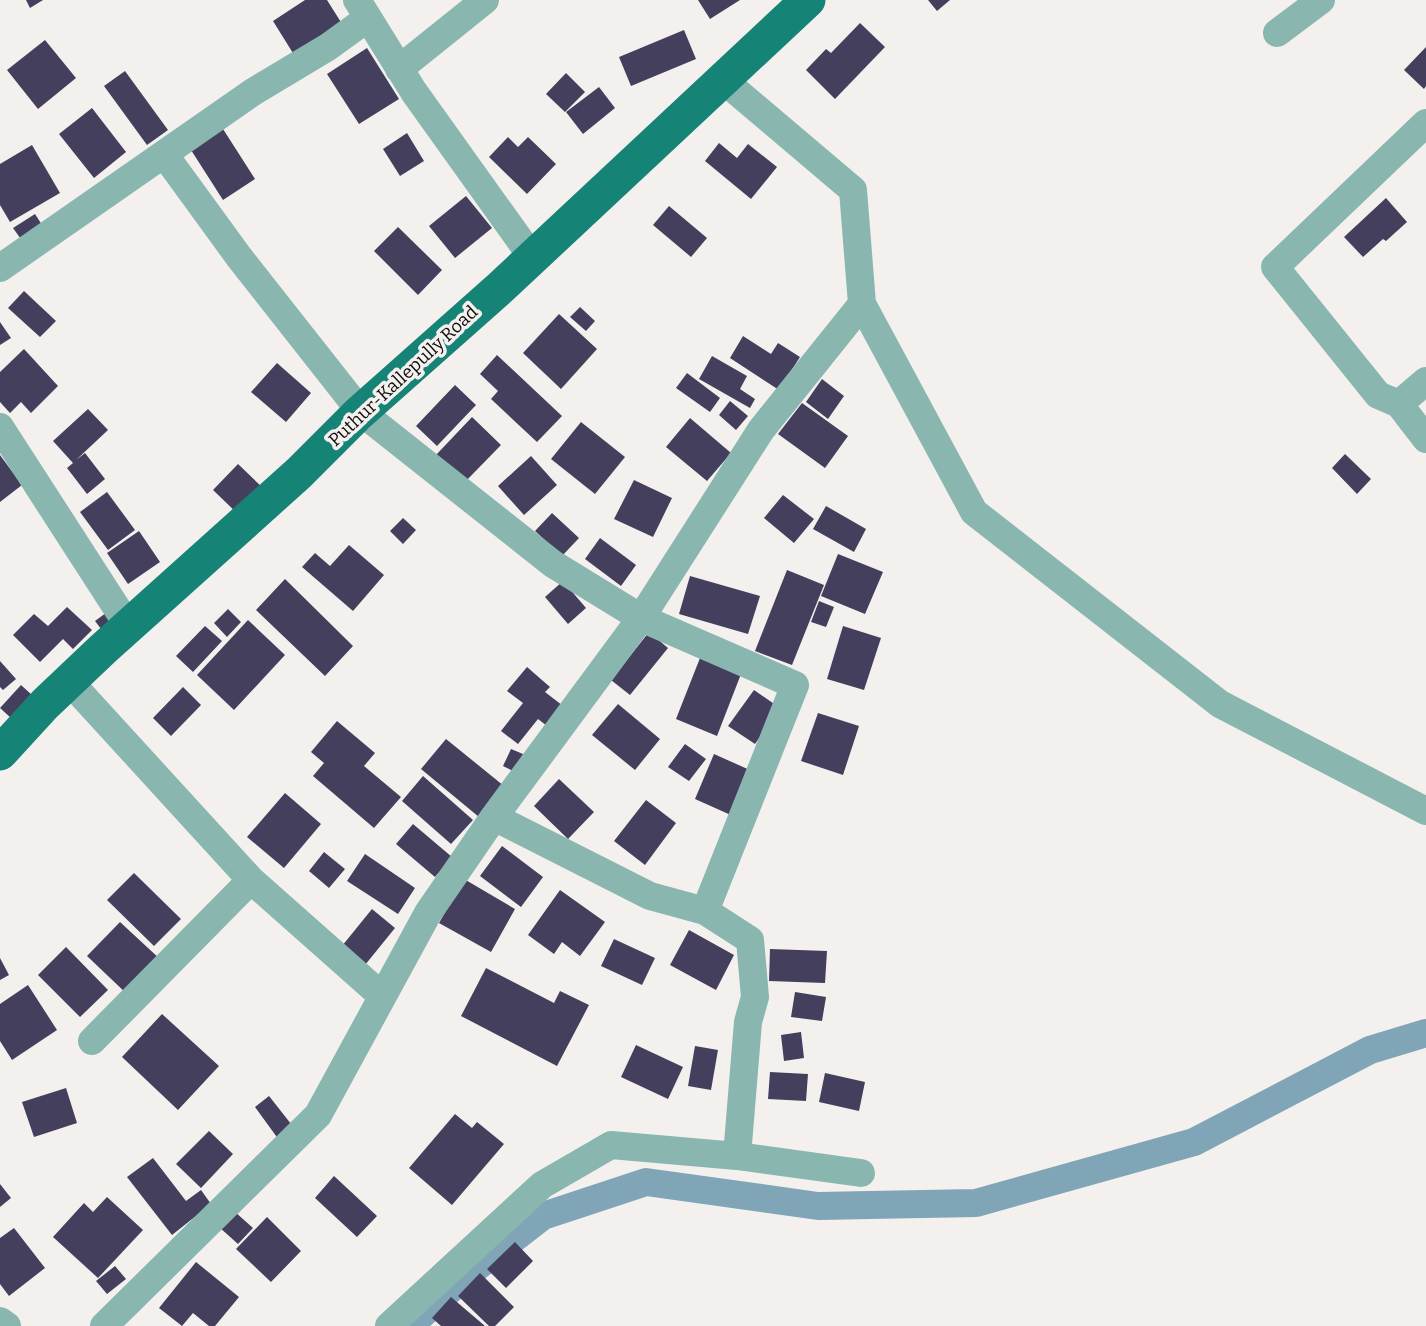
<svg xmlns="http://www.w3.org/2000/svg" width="1426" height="1326" viewBox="0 0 1426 1326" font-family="Bitter,serif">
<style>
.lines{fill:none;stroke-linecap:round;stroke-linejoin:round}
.canal{stroke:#7fa5b7;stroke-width:28}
.building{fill:#443f5c}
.minor{stroke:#89b6ae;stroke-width:28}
.major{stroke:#168377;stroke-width:35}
.labels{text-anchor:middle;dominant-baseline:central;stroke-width:7;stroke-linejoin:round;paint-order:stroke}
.street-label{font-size:18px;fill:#0d0c0b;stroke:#f4f0ee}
</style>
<rect width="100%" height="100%" fill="#f4f0ee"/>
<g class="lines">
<path class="canal" d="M409,1326L469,1273L543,1216L646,1182L818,1206L976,1203L1194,1142L1370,1050L1426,1033"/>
</g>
<path class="building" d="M26,0H43L30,8Z
M305,0H327L344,27L296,58L273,21Z
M698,0H740L710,19Z
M928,0H950L937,11Z
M860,23L885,47L835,99L806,70L826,49L831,53Z
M684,30L696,59L631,86L619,57Z
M45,40L76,78L38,109L7,70Z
M1426,47V86L1424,89L1404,70Z
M367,48L399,99L359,124L327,74Z
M125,71L168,130L147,145L104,86Z
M566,73L585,92L565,112L546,94Z
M599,87L615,108L583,134L566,112Z
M92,108L126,152L94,178L59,134Z
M223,129L255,179L223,200L191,150Z
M407,133L424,161L400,176L383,149Z
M508,137L518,147L528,137L556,164L527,194L489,157Z
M719,143L737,158L748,144L777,167L751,199L705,161Z
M32,145L60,193L10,222L0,205V164Z
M466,196L492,228L455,258L429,226Z
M1386,198L1407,222L1386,241L1383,239L1363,257L1344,237Z
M669,206L707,238L691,257L653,225Z
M35,214L44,228L23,242L13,228Z
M398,227L442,270L418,295L374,251Z
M24,291L56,321L40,337L8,308Z
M580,307L595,321L586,331L570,317Z
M559,314L597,349L561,389L523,353Z
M0,322L11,338L0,345Z
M743,336L771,354L778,343L800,357L779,390L730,358Z
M24,349L58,386L31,413L21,402L10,413L0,402V372Z
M497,355L562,416L537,442L491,399L498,391L480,374Z
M712,356L747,376L740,389L755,399L750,408L699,379Z
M277,363L311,393L286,422L251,392Z
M687,373L720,398L710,412L676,388Z
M822,379L844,396L828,419L806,402Z
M455,385L476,405L437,446L416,426Z
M730,401L748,416L736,430L719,415Z
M802,403L848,436L825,468L778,434Z
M88,409L108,430L76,460L85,453L105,479L87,494L67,468L73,463L53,441Z
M472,417L501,445L464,483L436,455Z
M690,418L731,453L707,481L666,447Z
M581,422L625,457L595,494L551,459Z
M1345,454L1371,479L1357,494L1332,468Z
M0,455L22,485L0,502Z
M531,456L557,485L524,515L498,486Z
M238,464L264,489L239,515L213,490Z
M634,480L672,498L653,537L614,519Z
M107,492L135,530L108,550L80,512Z
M783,495L814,519L794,543L764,518Z
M826,506L866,529L854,552L813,529Z
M552,513L579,538L562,556L535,531Z
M403,518L416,530L403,544L390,531Z
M139,531L160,562L128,584L107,553Z
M600,538L636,565L621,586L585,559Z
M349,545L384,575L353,611L302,567L315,553L330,566Z
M838,554L883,572L865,614L821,596Z
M787,570L824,585L792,665L755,651Z
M690,576L760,596L748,634L679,614Z
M285,579L353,646L325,676L256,610Z
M563,581L586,608L568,624L545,597Z
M819,601L834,607L826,627L811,622Z
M67,607L92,630L73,649L63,639L40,662L13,635L34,614L48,626Z
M228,609L241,622L227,637L214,623Z
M110,610L119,622L105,634L95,621Z
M248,620L285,655L234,710L197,675Z
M205,626L222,641L193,672L176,656Z
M843,626L881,638L864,690L827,679Z
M649,632L668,648L630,695L611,680Z
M700,658L741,674L717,736L676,719Z
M0,661L16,679L3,690L0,687Z
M527,667L550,687L545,692L567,709L551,729L538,719L518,744L501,731L523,703L507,691Z
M21,685L32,695L11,718L0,708Z
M183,687L201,705L171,736L153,718Z
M754,690L780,708L755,744L728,726Z
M618,704L660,739L635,770L592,735Z
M818,713L859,726L843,775L801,761Z
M337,721L375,753L364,766L401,797L374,828L313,776L324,763L311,752Z
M446,739L504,786L479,817L421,769Z
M685,744L706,759L689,781L668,767Z
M511,749L523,754L515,772L503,766Z
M714,754L752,771L733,816L695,799Z
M423,776L473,820L451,844L402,801Z
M559,779L594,812L568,839L534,806Z
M285,793L321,824L284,868L247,837Z
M646,800L676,823L645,865L614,841Z
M413,824L452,857L435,877L396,844Z
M502,846L543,877L521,907L480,876Z
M324,852L345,869L329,888L309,871Z
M365,854L415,888L398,914L347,881Z
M134,873L181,919L154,946L107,900Z
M464,879L515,909L491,952L439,923Z
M560,890L605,922L580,956L562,942L554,954L528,935Z
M372,909L395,928L365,965L342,946Z
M120,922L161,960L128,995L87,956Z
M689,930L734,955L716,990L670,965Z
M614,939L655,958L642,985L601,966Z
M66,947L108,990L80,1017L38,975Z
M770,949L827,951L825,983L769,981Z
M0,958L9,975L0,980Z
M486,968L554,1003L560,991L589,1005L557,1066L461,1016Z
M28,985L57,1030L12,1060L0,1041V1004Z
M795,992L826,997L822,1021L791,1017Z
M162,1014L219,1066L178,1110L122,1057Z
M801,1032L804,1058L784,1061L781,1035Z
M636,1045L683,1067L668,1099L621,1077Z
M695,1046L718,1050L711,1090L688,1086Z
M770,1072L808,1074L806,1101L768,1099Z
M825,1073L865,1082L859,1111L819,1102Z
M66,1088L77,1123L34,1137L22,1102Z
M269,1096L295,1129L279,1140L255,1107Z
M455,1114L472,1128L477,1122L504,1144L452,1205L409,1168Z
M209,1131L233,1154L201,1188L176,1164Z
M153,1158L186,1201L201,1190L211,1204L172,1235L127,1177Z
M334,1176L377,1216L357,1237L315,1198Z
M0,1184L11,1198L0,1207Z
M107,1197L143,1230L98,1278L53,1237L84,1203L93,1212Z
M234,1211L253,1228L238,1244L219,1227Z
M267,1217L301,1251L271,1282L236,1249Z
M14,1228L45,1268L9,1296L0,1284V1238Z
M515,1242L533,1261L506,1288L487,1269Z
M196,1262L239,1297L215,1326H209L193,1313L182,1326L159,1308Z
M115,1266L126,1279L107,1294L96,1281Z
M480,1273L514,1307L495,1326H489L458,1296Z
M451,1297L485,1326H441L432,1318Z"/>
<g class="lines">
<path class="minor" d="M357,0L414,92L532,257
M1277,33L1321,0
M399,69L485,0
M722,79L853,190L862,304L974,512L1220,704L1426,811
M1426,123L1275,267L1378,395L1399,404L1426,439
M164,154L239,257L361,412L553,564L641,618L795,685L705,911
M0,268L253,92L328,47L368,18
M1399,404L1426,381
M0,427L129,627
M69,681L251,880L382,996
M494,817L650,896L705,911L750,940L755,997L748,1022L737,1156
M92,1041L251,880
M0,1321L7,1326
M104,1326L318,1115L428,913L494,817L641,618L761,430L862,304
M389,1326L542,1185L611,1145L737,1156L861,1173"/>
<path class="major" d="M0,753L45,704L103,649L299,473L358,414L501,287L808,0"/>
</g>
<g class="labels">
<g class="street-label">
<text transform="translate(403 376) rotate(-43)">Puthur-Kallepully Road</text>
</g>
</g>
</svg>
